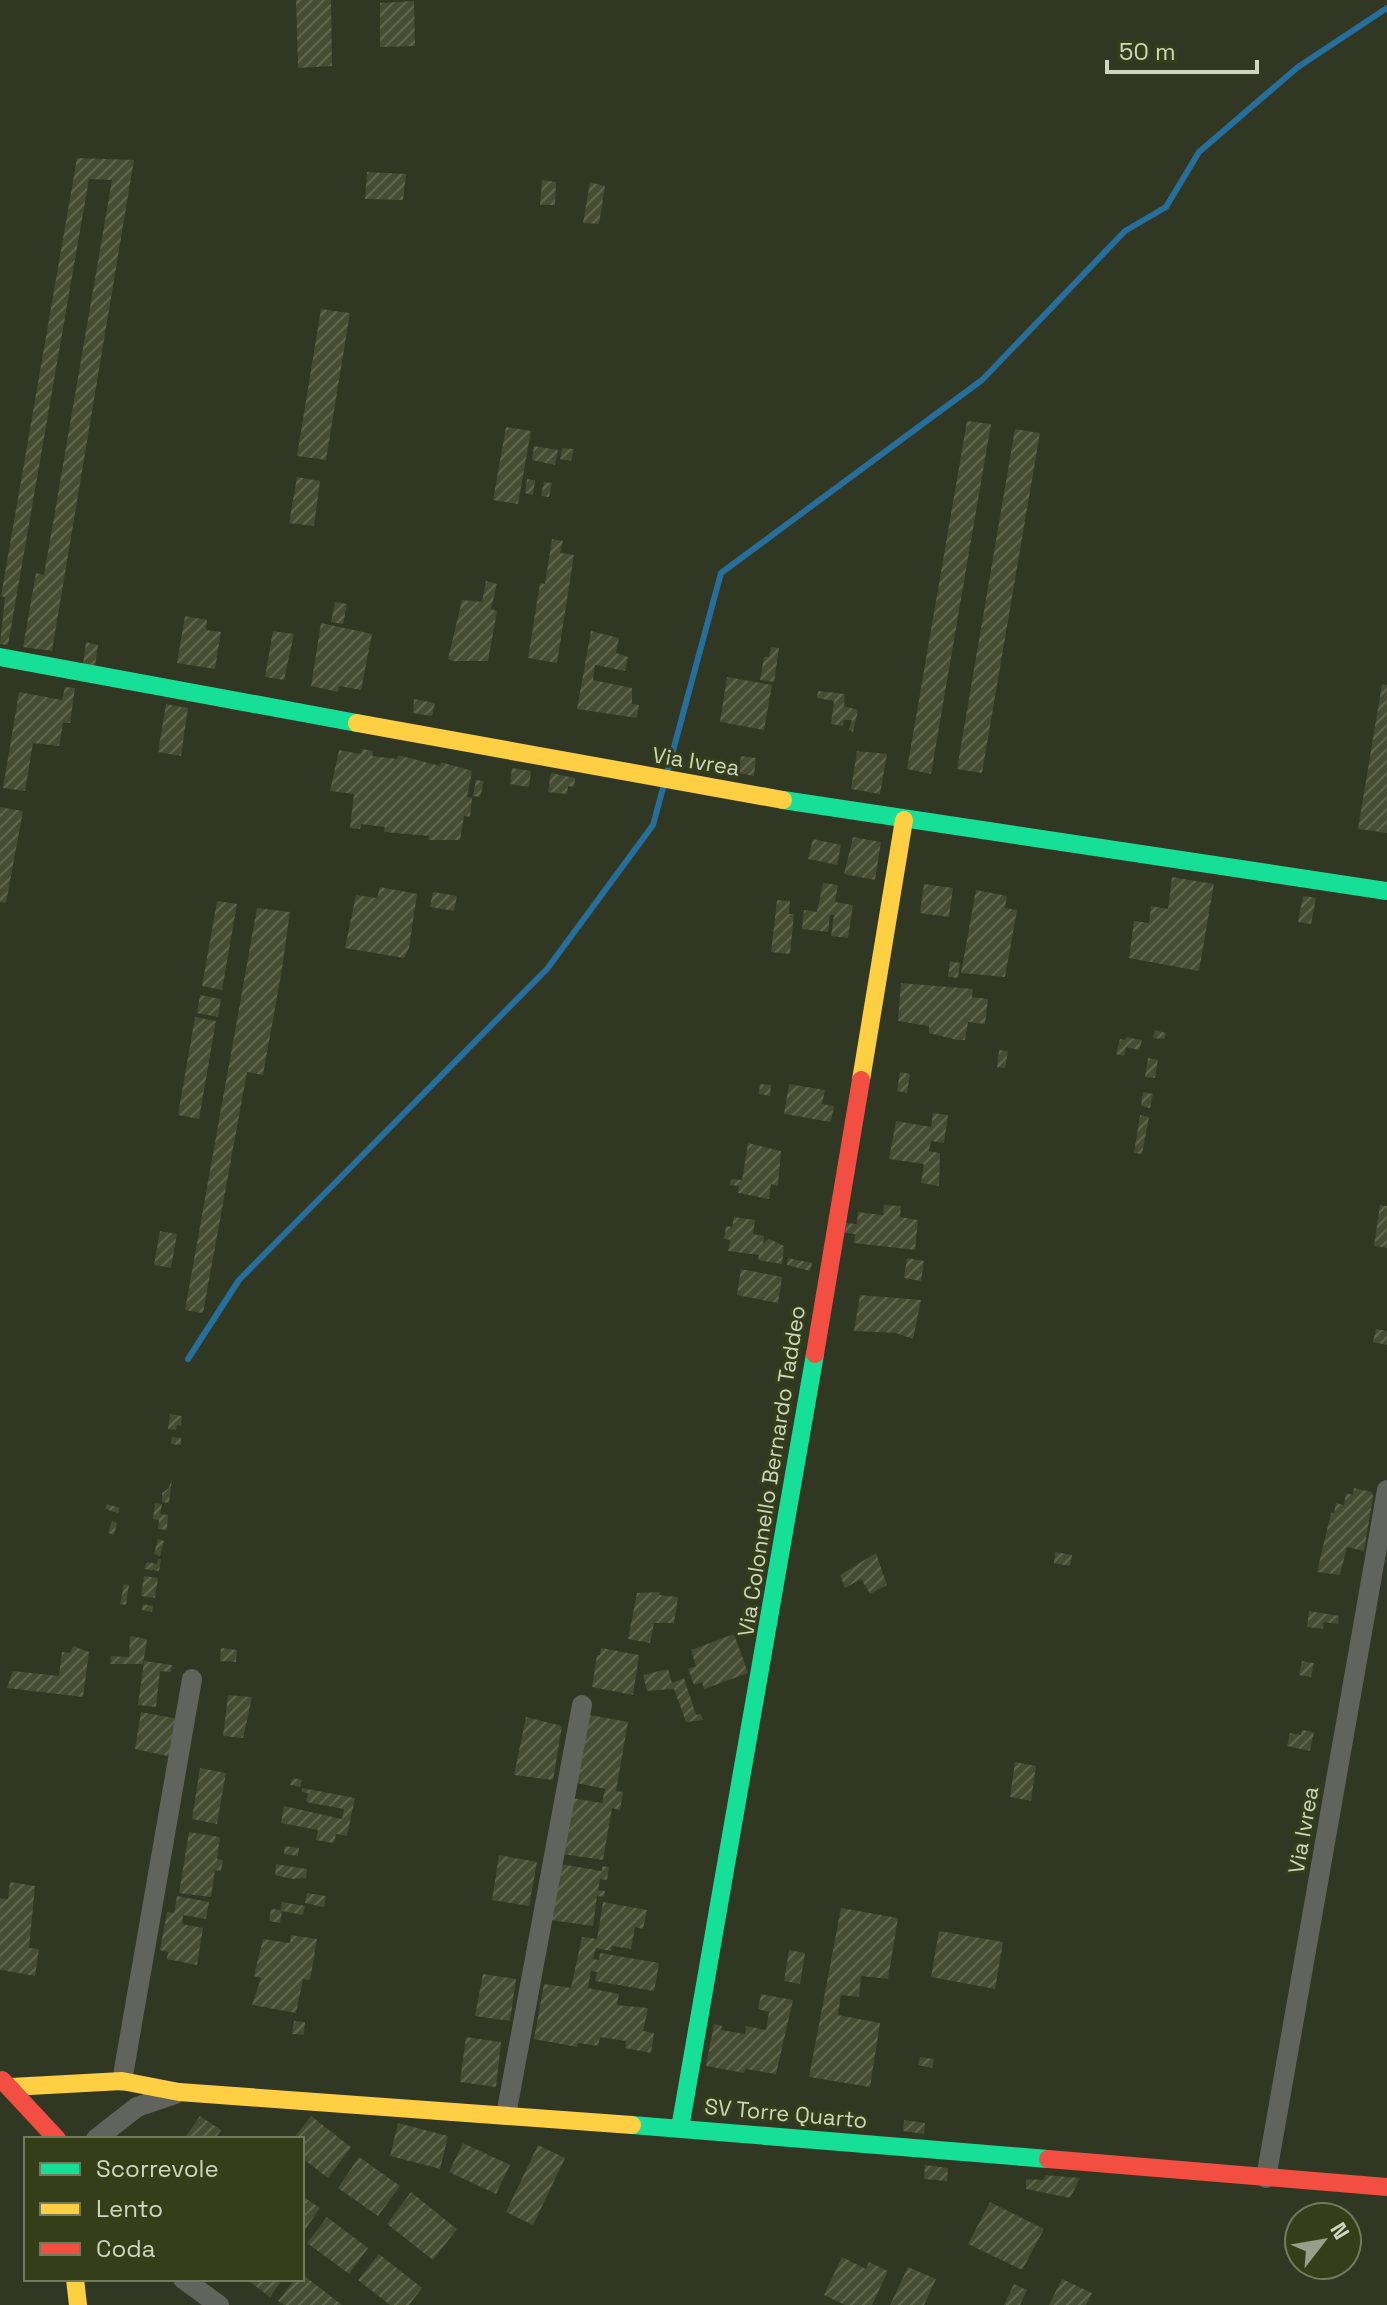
<svg xmlns="http://www.w3.org/2000/svg" width="1387" height="2305" viewBox="0 0 1387 2305" font-family="'Space Grotesk',sans-serif">
<style>
.lines{fill:none;stroke-linecap:round;stroke-linejoin:round}
.stream{stroke:#266e9c;stroke-width:6}
.building{fill:url(#building-hatch)}
.street{stroke:#61645d;stroke-width:20}
.fast{stroke:#16e098;stroke-width:18}
.slow{stroke:#ffcf43;stroke-width:18}
.jam{stroke:#f24e42;stroke-width:18}
.labels{text-anchor:middle;dominant-baseline:central;stroke-width:6;stroke-linejoin:round;paint-order:stroke}
.street-label{font-size:22px;fill:#ced6c1;stroke:#343f1a}
</style>
<defs>
<pattern id="building-hatch" width="6" height="6" patternUnits="userSpaceOnUse" patternTransform="scale(2)"><rect width="6" height="6" fill="#464d33"/><path d="M-1 1l2-2M0 6l6-6M5 7l2-2" fill="none" stroke="#60664f"/></pattern>
</defs>
<rect width="100%" height="100%" fill="#303722"/>
<g class="lines">
<path class="stream" d="M667,773L721,573L982,380L1125,231L1166,207L1199,152L1298,67L1387,8
M188,1359L239,1280L547,969L653,825L663,788"/>
</g>
<path class="building" d="M296,0H331L332,66L298,68Z
M414,1L415,46L380,47V3Z
M77,158L134,160L52,651L23,647L36,573L44,575L112,180L89,179L8,645L0,644L5,597L1,596Z
M367,172L406,174L403,200L365,199Z
M542,180L556,182L555,205H540Z
M590,182L605,186L599,224L583,223Z
M321,309L350,313L326,460L297,456Z
M967,421L991,424L931,774L907,769Z
M506,427L531,431L518,504L493,500Z
M1015,429L1040,433L982,773L957,769Z
M534,446L558,450L555,465L532,460Z
M562,448L574,449L571,461L560,459Z
M297,477L320,481L314,526L289,523Z
M527,479L535,480L533,495L525,493Z
M544,482L552,483L549,497L541,496Z
M552,539L563,541L560,553L574,555L557,663L528,658L540,583L545,584Z
M486,581L497,584L491,609L497,611L488,661H453L448,659L462,600L482,602Z
M335,602L347,604L343,624L331,622Z
M185,616L207,620L206,630L221,632L215,669L177,663Z
M321,623L372,634L361,690L339,686L338,692L311,686Z
M273,631L294,634L284,680L265,677Z
M591,631L619,638L616,653L628,657L625,671L595,665L593,680L632,688V704L639,705L637,718L577,709Z
M86,642L98,645L95,666L83,664Z
M771,647L779,648L774,682L760,680L764,657H769Z
M727,677L772,685L764,730L720,722Z
M1382,684L1387,685V833L1358,829Z
M65,687L75,688L70,723H63L59,746L33,743L25,791L3,788L19,692L62,700Z
M818,691L845,694L844,706L858,710L853,732L849,730L852,720H844L843,726L831,724L834,701L817,698Z
M414,699L435,703L432,716L413,713Z
M166,704L188,708L181,756L158,752Z
M362,749L373,751L372,756L397,759L398,755L440,766L441,762L472,771L467,797L472,798L470,817L464,816L460,840H428L429,836L384,832L385,827L361,824L360,829L350,828L354,794L330,791L339,750L361,754Z
M857,751L887,754L880,794L851,789Z
M741,756L756,758L754,776L739,773Z
M512,768L531,771L529,787L510,784Z
M551,773L575,778L574,787L568,786L567,794L548,792Z
M476,780L484,781L480,797L473,796Z
M0,807L23,811L6,903L0,902Z
M853,837L881,842L875,880L844,874Z
M813,839L841,845L837,865L808,859Z
M1172,877L1214,884L1199,971L1129,958L1134,921L1149,923L1151,906L1168,909Z
M823,883L838,885L835,902L853,905L848,938L831,936L834,915H830L828,932L802,929L804,910L817,912Z
M924,884L953,888L949,917L920,913Z
M380,887L417,894L409,948L404,958L345,948L356,895L377,898Z
M976,890L1007,896L1005,908L1017,910L1005,977L961,973Z
M433,892L457,896L454,911L430,907Z
M1303,896L1316,898L1311,924L1298,922Z
M777,900L790,901L789,914H794L790,954L771,952Z
M217,901L237,904L222,990L202,986Z
M257,908L290,912L282,969L263,1075L247,1072L203,1313L185,1310Z
M950,961L960,963L958,978L948,977Z
M901,983L973,989L972,997L988,999L985,1024L968,1022L965,1040H957L929,1033V1026L898,1021Z
M200,995L221,999L218,1017L197,1013Z
M195,1017L216,1021L199,1119L178,1115Z
M1155,1030L1166,1033L1164,1039L1153,1038Z
M1126,1037L1142,1040L1139,1050L1126,1047L1124,1056L1116,1054L1120,1039L1125,1040Z
M999,1050L1008,1051L1005,1068L997,1067Z
M1148,1058L1158,1060L1155,1078L1145,1077Z
M900,1072L910,1074L907,1093L897,1091Z
M760,1084L771,1085L770,1096L759,1094Z
M789,1084L825,1090L822,1104L834,1106L831,1122L784,1114Z
M1143,1092L1153,1094L1150,1108L1141,1106Z
M933,1113L948,1115L944,1143L931,1141L929,1151L940,1153L939,1186L921,1183L924,1164L889,1159L896,1121L931,1127Z
M1140,1115L1149,1117L1142,1154L1134,1153Z
M748,1143L781,1151L778,1186L771,1184L769,1199L738,1193L739,1186L730,1185L731,1179L742,1180Z
M884,1205L901,1206L900,1217L918,1220L915,1250L854,1243L855,1234L845,1233L846,1223L857,1224L858,1212L883,1215Z
M1380,1205L1387,1206V1248L1374,1246Z
M734,1217L755,1220L753,1234L764,1236L763,1243L769,1239L784,1246L782,1264L758,1260L759,1255L728,1251L730,1240L724,1239L726,1226L732,1227Z
M160,1231L177,1234L171,1268L154,1265Z
M788,1258L812,1263L810,1271L787,1265Z
M907,1258L924,1261L921,1281L904,1278Z
M741,1269L782,1277L778,1303L737,1295Z
M860,1295L921,1300L913,1339L896,1333L854,1331Z
M1376,1329L1387,1331V1345L1373,1342Z
M170,1414L182,1416L181,1426L177,1425L176,1430L168,1429Z
M172,1437L181,1438V1445L171,1444Z
M172,1478L169,1503L162,1502V1493L169,1488Z
M1354,1488L1372,1492L1373,1496L1364,1551L1347,1547L1340,1575L1317,1572L1331,1513H1334L1336,1503L1344,1505L1346,1493L1353,1495Z
M155,1503L162,1504L160,1514L168,1515L167,1530L158,1529L159,1520L153,1519Z
M107,1504L120,1508L118,1513L105,1509Z
M112,1521L117,1523L114,1535L108,1533Z
M158,1539L164,1541L160,1556L154,1554Z
M1055,1552L1072,1555L1070,1566L1054,1563Z
M876,1553L887,1585L870,1594L861,1579L845,1588L840,1575Z
M158,1559H161L159,1571L144,1569L147,1562L157,1564Z
M144,1576L158,1578L155,1598L141,1596Z
M124,1584L129,1585L126,1605L120,1604Z
M660,1592L659,1595L678,1597L674,1623H654L650,1643L628,1639L637,1593Z
M143,1604L153,1606L152,1612L142,1610Z
M1309,1611L1339,1616L1338,1624L1324,1622L1323,1629L1307,1627Z
M734,1634L748,1673L704,1689L702,1682L694,1685L688,1669L696,1666L691,1650Z
M130,1636L147,1639L143,1664H110L111,1656L129,1657Z
M73,1646L89,1652L83,1697L7,1688L13,1671L59,1676L62,1652L70,1653Z
M221,1648L237,1650L236,1662L220,1661Z
M601,1648L639,1655L633,1695L592,1687L597,1655H600Z
M144,1661L172,1665L171,1672L160,1671L156,1707L138,1705Z
M1302,1661L1314,1663L1311,1677L1299,1675Z
M668,1669L672,1683L684,1678L696,1715L701,1714L703,1720L686,1722L674,1689L647,1691L643,1675Z
M228,1695L252,1697L243,1738L223,1736Z
M141,1712L184,1720L177,1758L135,1749Z
M590,1715L628,1722L616,1791L623,1792L620,1810L612,1808L603,1860L562,1854L570,1827L566,1826L572,1798L602,1803L605,1789L577,1783Z
M526,1717L562,1726L553,1780L514,1775Z
M1302,1730L1314,1732L1310,1751L1287,1746L1290,1733L1301,1735Z
M1015,1762L1036,1766L1031,1801L1010,1797Z
M200,1768L226,1773L217,1824L192,1819Z
M293,1778L302,1780L300,1787L290,1785Z
M302,1788L355,1798L347,1836L336,1834L334,1843L316,1840L318,1830L281,1823L284,1806L342,1819L344,1809L306,1802L308,1793L302,1792Z
M189,1832L220,1837L217,1859L223,1860L221,1871L215,1870L211,1897L179,1893Z
M285,1846L299,1848L298,1856L284,1854Z
M499,1855L537,1862L529,1906L492,1900Z
M276,1864L307,1869L306,1878L292,1879L275,1875Z
M560,1864L602,1871V1866L609,1867L607,1880L600,1879L598,1890L605,1891L604,1897L597,1896L593,1926L550,1920Z
M10,1882L35,1886L29,1948L39,1949L35,1976L0,1970V1898L8,1899Z
M307,1893L326,1896L324,1907L305,1903Z
M177,1896L209,1902L206,1919L183,1915L182,1924L203,1928L197,1965L167,1959L168,1952L160,1950L167,1912L174,1913Z
M282,1902L305,1906L303,1915L282,1911L280,1923L269,1921L271,1909L281,1910Z
M603,1902L647,1910L643,1929L635,1927L631,1949L612,1946L611,1951L596,1948L593,1959L599,1960L600,1953L659,1963L657,1975L654,1991L595,1981L597,1972L591,1971L588,1988L619,1994L617,2005L648,2008L643,2031L654,2033L651,2053L625,2048L626,2041L600,2037L598,2046L578,2043L577,2047L534,2039L544,1984L571,1988L582,1937L597,1939Z
M841,1908L898,1918L888,1979L861,1976L859,1997L841,1995L838,2015L880,2023L870,2087L809,2077Z
M939,1931L1003,1942L995,1989L931,1977Z
M291,1935L317,1939L310,1980L303,1979L296,2013L252,2005L261,1978L254,1976L263,1939L290,1943Z
M789,1950L805,1953L800,1984L784,1981Z
M483,1974L516,1979L510,2021L475,2016Z
M761,1994L793,2000L776,2074L746,2069L747,2065L744,2073L706,2066L714,2024L722,2026L721,2030L745,2034L746,2026L766,2030L769,2012L758,2009Z
M294,2021L305,2022L304,2035L292,2034Z
M466,2037L501,2042L496,2087L460,2082Z
M920,2057L934,2059L932,2068L918,2065Z
M200,2116L221,2130L215,2139H184Z
M311,2116L351,2147L328,2178L302,2158V2139H293Z
M904,2120L925,2123L924,2134L903,2131Z
M398,2123L448,2136L440,2169L390,2156Z
M463,2143L510,2165L496,2194L449,2172Z
M538,2145L565,2158L533,2225L506,2212Z
M359,2157L400,2186L378,2216L338,2188Z
M925,2165L948,2168L947,2181L924,2179Z
M1045,2175L1080,2178L1070,2198L1026,2189V2179L1044,2180Z
M411,2192L457,2229L433,2260L387,2224Z
M302,2196L320,2208L302,2234Z
M990,2202L1044,2229L1022,2270L968,2244Z
M327,2217L368,2248L349,2274L307,2243Z
M379,2254L422,2288L409,2305H390L358,2280Z
M842,2257L866,2269L869,2262L888,2271L872,2305H845L824,2295Z
M908,2267L936,2279L924,2305H890Z
M302,2274L342,2305H284L278,2301L295,2279H302Z
M246,2279H283L270,2297Z
M1062,2279L1092,2293L1086,2305H1049Z
M1014,2284L1027,2290L1020,2305H1004Z"/>
<g class="lines">
<path class="street" d="M122,2081L192,1679
M506,2115L582,1705
M96,2139L137,2107L175,2094
M1266,2178L1387,1490
M183,2279L219,2305"/>
<path class="fast" d="M0,657L357,723
M783,800L1387,891
M632,2125L1048,2159
M680,2128L815,1354"/>
<path class="slow" d="M357,723L783,800
M861,1080L904,820
M11,2087L122,2081L179,2092L632,2125
M75,2279L78,2305"/>
<path class="jam" d="M815,1354L861,1080
M2,2080L57,2139
M1048,2159L1387,2187"/>
</g>
<g class="labels">
<g class="street-label">
<text transform="translate(696 761) rotate(9)">Via Ivrea</text>
<text transform="translate(771 1471) rotate(-81)">Via Colonnello Bernardo Taddeo</text>
<text transform="translate(1303 1830) rotate(-80)">Via Ivrea</text>
<text transform="translate(786 2113) rotate(5)">SV Torre Quarto</text>
</g>
</g>
<rect x="24" y="2137" width="280" height="144" fill="#343f1a" stroke="#727b5d" stroke-width="2"/>
<rect x="40" y="2163" width="40" height="12" fill="#16e098" stroke="#727b5d" stroke-width="2"/>
<text x="96" y="2177" font-size="24" fill="#ced6c1">Scorrevole</text>
<rect x="40" y="2203" width="40" height="12" fill="#ffcf43" stroke="#727b5d" stroke-width="2"/>
<text x="96" y="2217" font-size="24" fill="#ced6c1">Lento</text>
<rect x="40" y="2243" width="40" height="12" fill="#f24e42" stroke="#727b5d" stroke-width="2"/>
<text x="96" y="2257" font-size="24" fill="#ced6c1">Coda</text>
<g transform="translate(1323 2241) rotate(59)"><circle r="38" fill="#343f1a" stroke="#727b5d" stroke-width="2"/>
<path d="M0-6L14 30L0 20L-14 30Z" fill="#979e89"/>
<text y="-12" font-size="22" font-weight="bold" text-anchor="middle" fill="#ced6c1">N</text>
</g>
<path d="M1107 60v12h150v-12" fill="none" stroke="#ced6c1" stroke-width="4"/>
<text x="1119" y="60" font-size="24" fill="#ced6c1" stroke="#343f1a" stroke-width="6" paint-order="stroke">50 m</text>
</svg>
